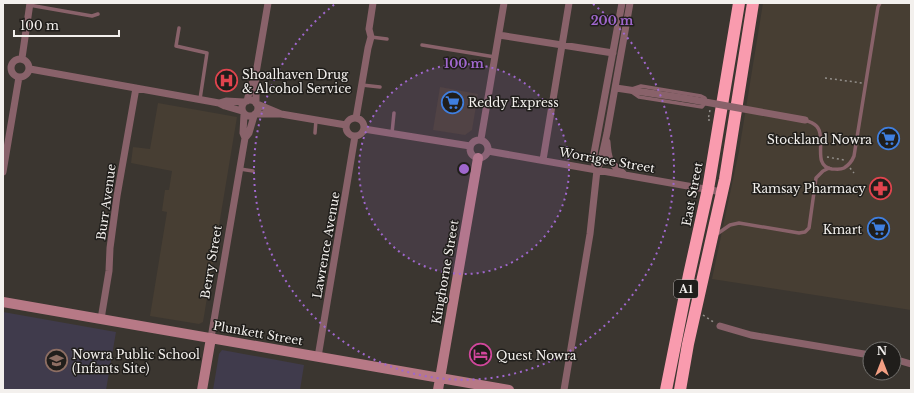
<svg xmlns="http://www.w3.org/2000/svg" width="914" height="393" viewBox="0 0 914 393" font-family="'Libre Baskerville',serif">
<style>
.built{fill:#473e33}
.education{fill:#403b4c}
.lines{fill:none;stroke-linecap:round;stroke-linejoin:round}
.path{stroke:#938f8b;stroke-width:1.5;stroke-dasharray:2 3;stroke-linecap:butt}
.lane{stroke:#89626a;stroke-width:3.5}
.street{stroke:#89626a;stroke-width:7}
.secondary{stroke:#b77986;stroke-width:10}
.highway{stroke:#f99bae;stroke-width:12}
.street-bridge{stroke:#89626a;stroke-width:7}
.ring{fill:none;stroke:#9f67cd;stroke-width:2;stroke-dasharray:2 4}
.labels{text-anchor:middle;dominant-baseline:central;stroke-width:3;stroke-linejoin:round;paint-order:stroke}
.shield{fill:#201e1b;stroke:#b4b1ae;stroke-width:1}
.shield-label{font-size:11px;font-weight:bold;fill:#f3f0ed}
.poi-label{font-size:12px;fill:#f3f0ed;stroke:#201e1b;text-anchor:start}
.street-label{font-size:12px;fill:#f3f0ed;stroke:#201e1b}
.centre{fill:#9f67cd;stroke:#201e1b;stroke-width:2}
.ring-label{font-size:12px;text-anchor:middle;font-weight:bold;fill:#9f67cd;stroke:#201e1b;stroke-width:3;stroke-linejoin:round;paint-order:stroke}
</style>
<rect width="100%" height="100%" fill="#3b3630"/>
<path class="built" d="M763,3H911V310L712,279L739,151Z
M440,87L478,94L472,130L465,135L433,130Z
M158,103L237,117L203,322L199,324L150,316L167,212L162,211L165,190H169L172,171L131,163L133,147L150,149Z"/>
<path class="education" d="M3,312L116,332L106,390H3Z
M222,350L304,365L300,390H213L219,354Z"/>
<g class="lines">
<path class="path" d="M825,78L862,83
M710,120H708L710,110
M827,157L844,160L846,162
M850,168L854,173
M703,315L715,323"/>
<path class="lane" d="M29,5L92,16L98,14
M179,28L176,46L207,53L200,99
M371,37L387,39
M422,45L495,57
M362,85L380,87
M641,86L701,96L705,98L706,102L702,107L639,97L629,90Z
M805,120C809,122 815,123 818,128C826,140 812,166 832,169C836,169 840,170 844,168C849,165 852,161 854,156L878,7L880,3
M315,133L316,120
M392,133L394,113
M240,169L253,171
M717,234L730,225L739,223L799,233L805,232L809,228L816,178L823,171L829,168"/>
<path class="street" d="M499,35L613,53
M22,58L30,3
M11 68a9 9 0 1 1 18 0a9 9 0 1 1-18 0Z
M30,69L219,103L225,106L242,111
M616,88L683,98
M242 108a8 8 0 1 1 16 0a8 8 0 1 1-16 0Z
M247,101L251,85L255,79
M219,103L226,101L244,102
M256,103V83L255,79L268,3
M257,104L281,114L346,125
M255,114H279
M346 127a9 9 0 1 1 18 0a9 9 0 1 1-18 0Z
M356,118L368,48L371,37L369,29L373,3
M364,129L470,146
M245,138L249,133L254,116
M481,139L504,3
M470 149a9 9 0 1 1 18 0a9 9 0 1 1-18 0Z
M607,142C608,158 609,163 623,173
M488,151L722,192
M543,160L569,3
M597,170L593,159L622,3
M3,172L19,77
M101,319L109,271L110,248L117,196L136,88
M720,326L751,335L870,355
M211,338L245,138L243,133L244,114
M318,357L355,136
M894,359L911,364
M564,390L590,234L597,170L601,160L607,133L630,3"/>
<path class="secondary" d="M3,302L509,390
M202,390L211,338
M438,390L478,158"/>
<path class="highway" d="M666,390L689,275L708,189L739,3
M680,390L688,344L725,179L753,3"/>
<path class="street-bridge" d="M683,98L805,120"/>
</g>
<circle cx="464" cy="169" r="105" fill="#9f67cd" fill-opacity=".12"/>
<g class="ring">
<circle cx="464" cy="169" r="105"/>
<path d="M593 4A210 210 0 1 1 335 4"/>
</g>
<defs>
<symbol id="hospital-ring" viewBox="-11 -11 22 22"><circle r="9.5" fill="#201e1b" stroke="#e0444e" stroke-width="1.5"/><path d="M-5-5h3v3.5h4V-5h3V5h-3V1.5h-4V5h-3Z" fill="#e0444e"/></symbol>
<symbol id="supermarket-ring" viewBox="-11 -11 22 22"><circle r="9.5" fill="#201e1b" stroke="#3f7fe0" stroke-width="1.5"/><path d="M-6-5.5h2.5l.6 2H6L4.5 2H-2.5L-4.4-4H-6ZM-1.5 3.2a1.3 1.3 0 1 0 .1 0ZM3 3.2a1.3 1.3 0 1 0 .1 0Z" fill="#3f7fe0"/></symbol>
<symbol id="pharmacy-ring" viewBox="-11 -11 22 22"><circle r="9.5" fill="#201e1b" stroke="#e0444e" stroke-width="1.5"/><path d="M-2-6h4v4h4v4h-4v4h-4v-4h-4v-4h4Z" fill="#e0444e"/></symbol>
<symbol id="hotel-ring" viewBox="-11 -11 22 22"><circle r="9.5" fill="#201e1b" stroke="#d1479c" stroke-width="1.5"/><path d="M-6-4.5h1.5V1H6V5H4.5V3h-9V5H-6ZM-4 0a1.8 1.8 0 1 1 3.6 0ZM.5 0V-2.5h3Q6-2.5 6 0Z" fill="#d1479c"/></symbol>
<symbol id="school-ring" viewBox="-11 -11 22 22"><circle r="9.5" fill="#201e1b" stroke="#8d6e63" stroke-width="1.5"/><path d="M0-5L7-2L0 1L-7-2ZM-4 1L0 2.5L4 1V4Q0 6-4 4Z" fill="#8d6e63"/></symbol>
</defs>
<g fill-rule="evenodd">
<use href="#hospital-ring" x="214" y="68" width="25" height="25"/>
<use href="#supermarket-ring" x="440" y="90" width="25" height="25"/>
<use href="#supermarket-ring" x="876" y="126" width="25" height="25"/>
<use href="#pharmacy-ring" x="868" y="176" width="25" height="25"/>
<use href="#supermarket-ring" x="866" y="216" width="25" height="25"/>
<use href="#hotel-ring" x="468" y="342" width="25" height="25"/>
<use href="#school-ring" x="44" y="348" width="25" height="25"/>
</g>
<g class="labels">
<rect class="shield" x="674" y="280" width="24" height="18" rx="3"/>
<g class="shield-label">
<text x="686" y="289">A1</text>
</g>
<g class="poi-label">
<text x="242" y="74">Shoalhaven Drug<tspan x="242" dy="14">&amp; Alcohol Service</tspan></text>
<text x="468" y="102">Reddy Express</text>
<text x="872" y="139" text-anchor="end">Stockland Nowra</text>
<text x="866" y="188" text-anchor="end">Ramsay Pharmacy</text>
<text x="862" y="229" text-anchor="end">Kmart</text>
<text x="72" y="354">Nowra Public School<tspan x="72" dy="14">(Infants Site)</tspan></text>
<text x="496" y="355">Quest Nowra</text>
</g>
<g class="street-label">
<text transform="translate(607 160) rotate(10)">Worrigee Street</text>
<text transform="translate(692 194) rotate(-79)">East Street</text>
<text transform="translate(106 202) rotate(-82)">Burr Avenue</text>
<text transform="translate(326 245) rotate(-80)">Lawrence Avenue</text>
<text transform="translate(211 262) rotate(-80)">Berry Street</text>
<text transform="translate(445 272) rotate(-80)">Kinghorne Street</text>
<text transform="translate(258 333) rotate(10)">Plunkett Street</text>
</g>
</g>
<circle cx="464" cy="169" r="6" class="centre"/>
<g class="ring-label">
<text x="612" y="25">200 m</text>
<text x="464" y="68">100 m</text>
</g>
<rect width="914" height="393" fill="none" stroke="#f3f0ed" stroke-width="8"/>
<g transform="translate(882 361)"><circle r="19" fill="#201e1b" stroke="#74726f"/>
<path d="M0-3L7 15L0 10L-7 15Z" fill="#f39f83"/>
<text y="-6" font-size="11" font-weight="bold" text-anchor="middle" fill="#f3f0ed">N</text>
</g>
<path d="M14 30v6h105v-6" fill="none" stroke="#f3f0ed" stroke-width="2"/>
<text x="20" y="30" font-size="12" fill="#f3f0ed" stroke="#201e1b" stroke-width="3" paint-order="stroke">100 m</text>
</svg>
